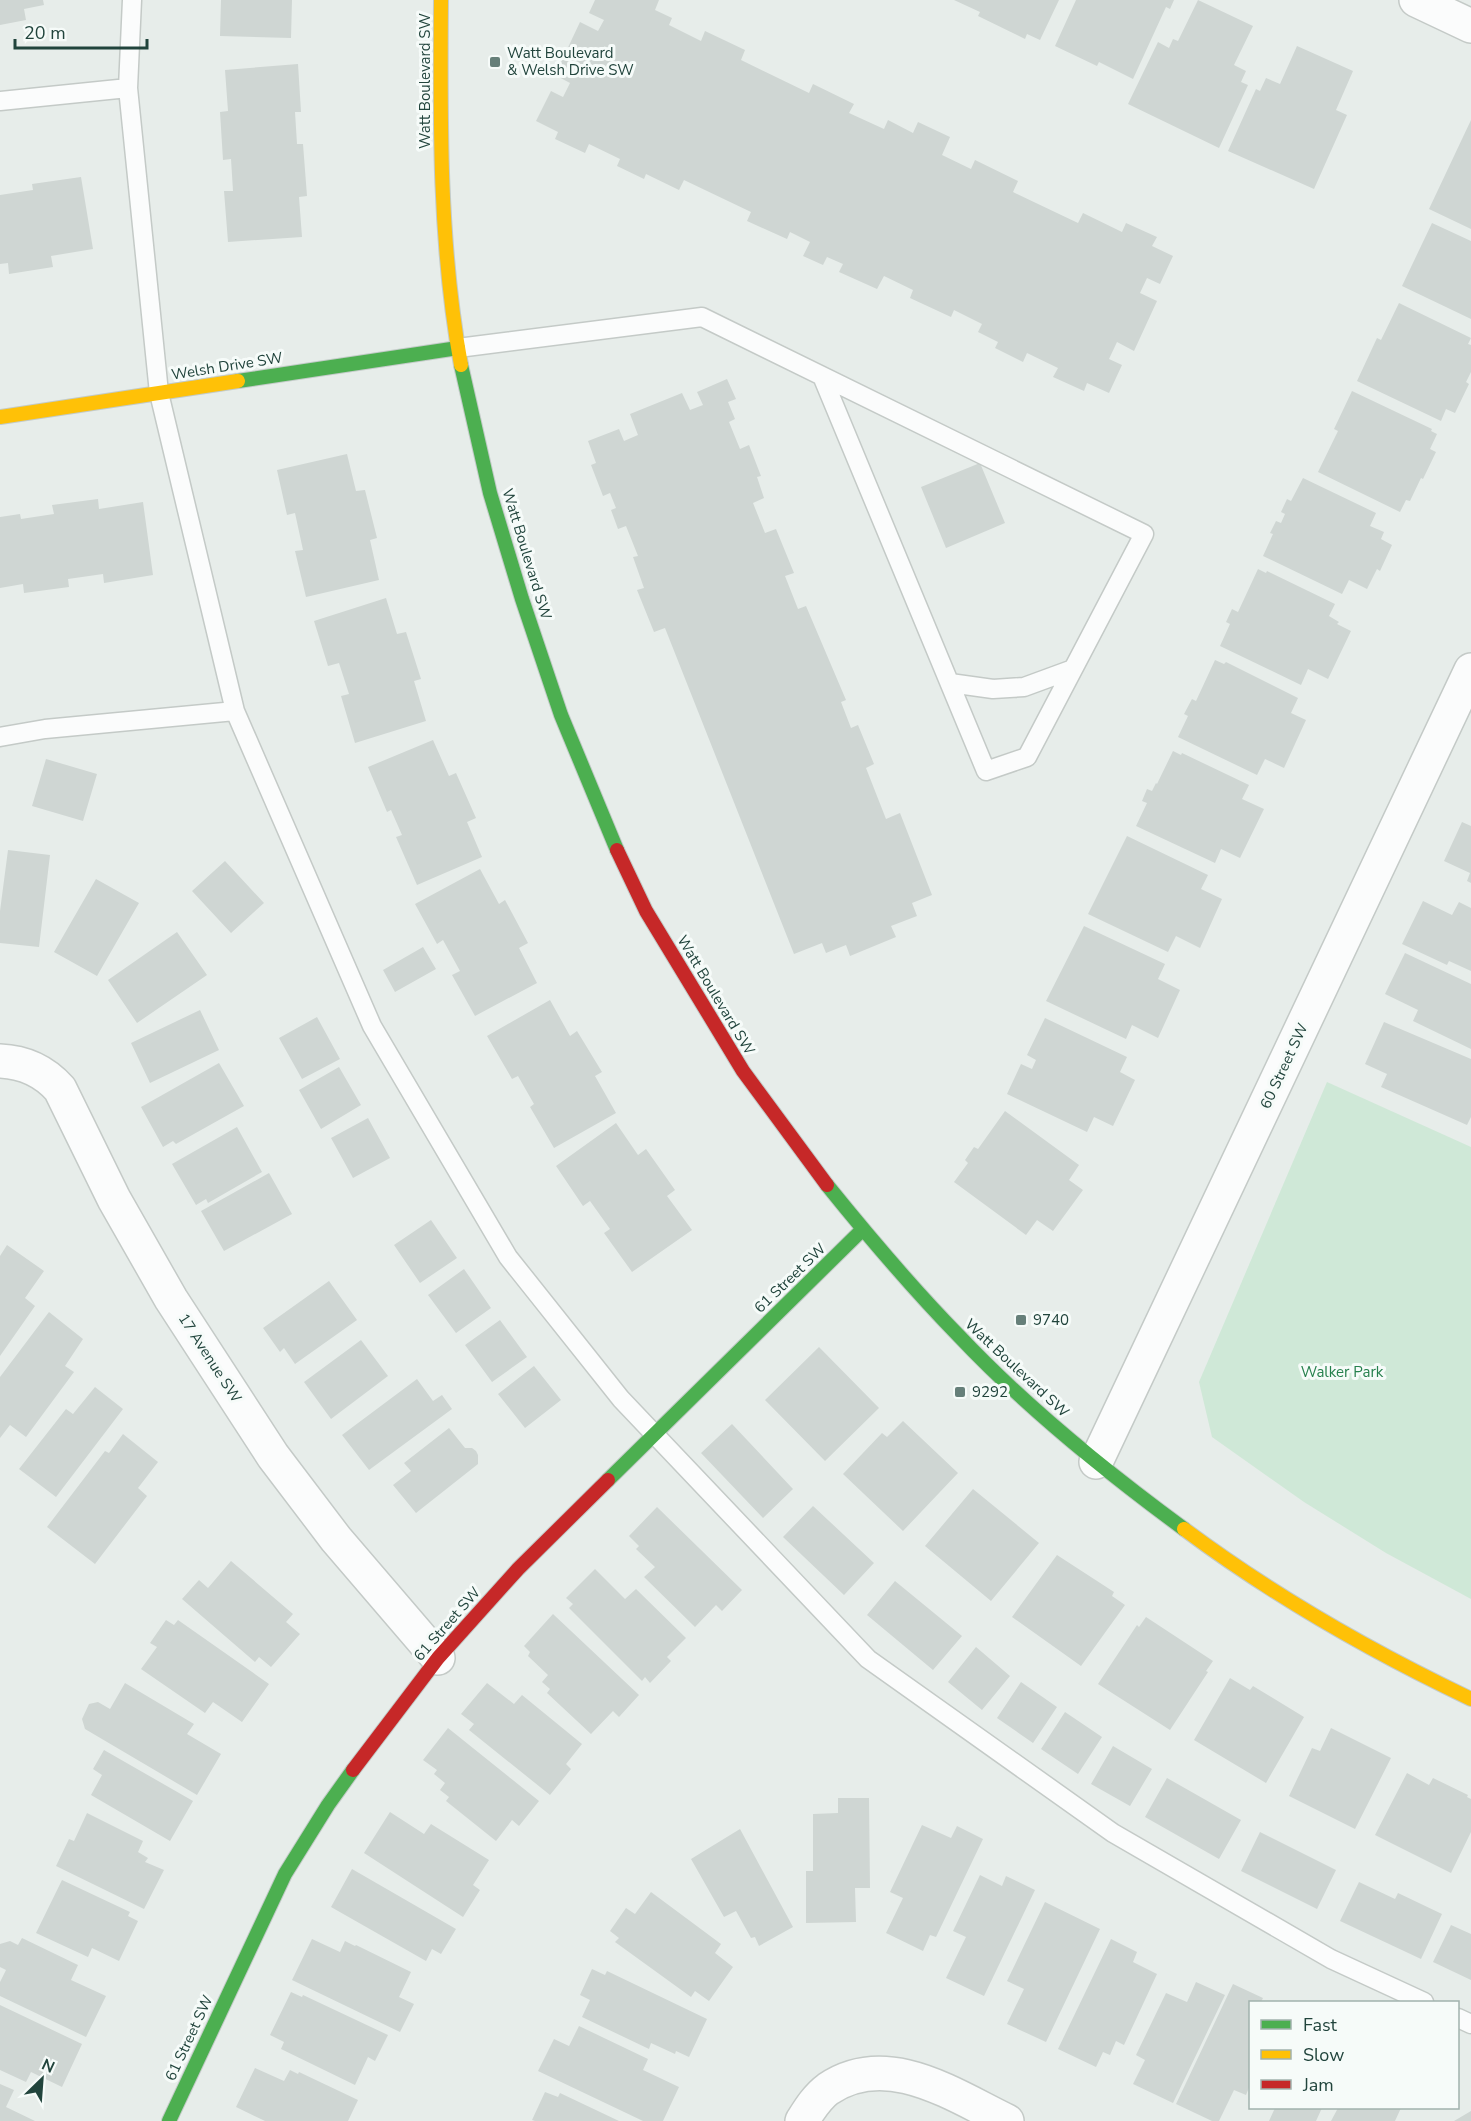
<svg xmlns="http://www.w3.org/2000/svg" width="1471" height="2121" viewBox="0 0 1471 2121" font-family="'Nunito Sans',sans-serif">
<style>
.green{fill:#cfe8d7}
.building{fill:#cfd6d3}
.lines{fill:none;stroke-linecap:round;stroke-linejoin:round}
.lane-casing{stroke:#c4cac7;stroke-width:21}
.street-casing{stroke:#c4cac7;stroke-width:36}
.fast-casing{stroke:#c3cbc8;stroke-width:16}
.slow-casing{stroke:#c3cbc8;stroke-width:16}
.jam-casing{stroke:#c3cbc8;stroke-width:16}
.lane{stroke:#fbfcfc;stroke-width:18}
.street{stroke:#fbfcfc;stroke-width:33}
.fast{stroke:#4caf50;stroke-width:14}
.slow{stroke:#ffc107;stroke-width:14}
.jam{stroke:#c62828;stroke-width:14}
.poi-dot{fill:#667f79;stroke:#f6fbf9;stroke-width:2}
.labels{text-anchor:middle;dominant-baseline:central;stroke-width:6;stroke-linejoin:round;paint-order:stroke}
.poi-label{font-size:15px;fill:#21443c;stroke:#f6fbf9;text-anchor:start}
.street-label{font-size:15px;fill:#21443c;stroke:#f6fbf9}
.park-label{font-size:15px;fill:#26804d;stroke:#f6fbf9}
</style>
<rect width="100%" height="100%" fill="#e7edea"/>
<path class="green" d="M1327,1082L1471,1147V1599L1386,1553L1304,1502L1212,1437L1199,1382Z"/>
<path class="building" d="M0,0H43L44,5L24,9L26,20L0,25Z
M221,0H292L291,38L220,36Z
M595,0H659L655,10L672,18L669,25L701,41L705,31L745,50L741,60L809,93L813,84L854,104L849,113L884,129L888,120L913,133L918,122L950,137L942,155L971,169L975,160L1018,181L1013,192L1078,223L1083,213L1122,232L1126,223L1157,237L1152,246L1173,256L1160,284L1147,278L1140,293L1157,301L1134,351L1117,342L1109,359L1122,365L1109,393L1087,383L1084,391L1053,377L1058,368L1027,353L1023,362L995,348L998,342L978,332L982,324L954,310L951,317L910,298L913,290L884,276L877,289L839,272L843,264L827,257L823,265L803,256L810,242L790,232L787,239L747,221L751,212L684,180L679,190L646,174L644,179L617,166L620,159L589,144L585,153L555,139L558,132L536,121L551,91L563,97L570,83L555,75L580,22L598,31L604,20L589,13Z
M954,0H1059L1040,40L1027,34L1025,39L978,16L980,12Z
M1076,0H1174L1170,9L1166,7L1133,79L1099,62L1097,66L1055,46Z
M1198,0L1253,26L1234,65L1246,71L1241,82L1248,85L1219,148L1128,104L1158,42L1169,48L1173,39L1178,41Z
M1297,46L1353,71L1336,110L1347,115L1314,189L1228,151L1256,89L1260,91L1266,78L1280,84Z
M298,64L301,112H295L297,144H303L307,196L299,197L302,237L228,242L224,191H233L231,159L223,160L220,112L228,111L225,70Z
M1471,120V229L1429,209Z
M81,177L93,249L51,256L53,267L9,274L8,263L0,264V195L33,190L32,184Z
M1432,223L1471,241V319L1402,286Z
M1399,303L1471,338L1468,344L1471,345V372L1466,382L1469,384L1455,413L1446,409L1441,421L1357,381L1377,338L1381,340Z
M727,379L736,399L728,402L735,419L729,422L740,449L749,445L761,476L757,477L764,498L753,503L765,533L776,529L794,573L785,576L798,609L806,606L846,700L841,702L851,728L858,725L874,764L866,768L886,819L900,813L932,895L912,903L917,916L891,926L896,937L850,956L846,945L826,953L822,943L794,954L665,628L654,632L637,590L644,588L633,557L638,556L626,526L618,529L611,510L616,508L610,493L603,496L591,465L596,463L588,441L619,429L624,441L638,435L630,414L682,393L690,410L703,405L697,392Z
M1352,391L1432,429L1431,431L1437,434L1430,449L1436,452L1423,479L1421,478L1410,501L1406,500L1400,512L1318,472L1338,431L1334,429Z
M347,454L356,491L365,490L377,538L370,540L379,580L306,597L295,551L303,550L295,513L287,515L277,470Z
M980,463L1005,523L946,548L921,487Z
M1303,478L1376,513L1370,526L1384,532L1381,539L1392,545L1380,571L1377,569L1367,589L1349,580L1342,594L1263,556L1273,534L1270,533L1276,521L1281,523L1285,514L1281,512L1287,499L1291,501Z
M98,499L99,509L143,502L153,575L104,583L103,574L68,579L69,587L24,593L23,584L0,588V517L20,514L21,519L54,514L52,505Z
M1258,569L1266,573L1267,571L1335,604L1329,616L1339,622L1337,624L1351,631L1328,679L1308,669L1301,685L1220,646L1230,624L1226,622L1232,609L1238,612Z
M386,598L397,634L406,632L421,679L414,681L426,721L355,743L341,696L349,694L339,663L328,666L314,621Z
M1215,660L1224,664L1226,662L1298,698L1291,713L1306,720L1284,768L1265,759L1257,775L1178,737L1188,716L1184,714L1192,699L1196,701Z
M433,740L449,776L456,773L476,818L467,822L482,857L417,885L396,837L402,835L391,810L387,812L368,767Z
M1173,751L1181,755L1182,753L1249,785L1242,799L1264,809L1240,858L1221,849L1215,863L1136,826L1147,803L1142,801L1147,789L1152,791L1156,783L1157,784Z
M46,759L97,774L83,821L32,806Z
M1462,822L1471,826V883L1467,881L1470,873L1444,861Z
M1127,836L1208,875L1201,889L1222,899L1200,948L1176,936L1168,952L1088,914Z
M8,850L50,855L39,947L0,943V911Z
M225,861L264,903L231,933L192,891Z
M480,869L499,904L505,900L528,943L519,948L537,983L475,1016L452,975L460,971L443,940L437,944L415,904Z
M96,879L139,903L97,976L54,952Z
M1423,901L1452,915L1459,902L1471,908V971L1449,961L1447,965L1402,944Z
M1084,926L1165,964L1158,979L1180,990L1158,1038L1132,1025L1126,1039L1046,1001Z
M177,932L207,975L137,1023L108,980Z
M423,947L436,969L395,992L383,970Z
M1405,953L1471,984V1049L1413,1021L1418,1010L1385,994Z
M550,1000L570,1036L577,1031L602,1072L595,1076L616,1113L554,1148L530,1107L534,1104L518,1076L512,1079L487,1036Z
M200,1010L219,1050L150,1083L131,1043Z
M317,1017L340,1059L302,1079L279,1038Z
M1045,1018L1127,1057L1120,1072L1135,1080L1113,1126L1094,1117L1087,1132L1007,1094L1021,1064L1032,1069L1036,1060L1027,1055Z
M1384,1022L1471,1059V1117L1467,1125L1381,1087L1387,1074L1365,1064Z
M219,1063L244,1106L176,1144L173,1141L163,1147L141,1107Z
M339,1067L361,1105L321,1129L299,1090Z
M1005,1111L1079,1165L1069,1180L1083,1190L1053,1231L1037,1220L1026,1235L954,1182L968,1163L965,1160L974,1147L978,1149Z
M368,1118L390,1158L353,1178L331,1138Z
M616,1123L638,1155L646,1149L675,1190L667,1196L692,1230L632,1272L604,1233L610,1229L590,1201L583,1206L556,1166Z
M237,1127L262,1172L208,1203L206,1199L196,1205L172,1164Z
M269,1173L292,1214L224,1251L201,1211Z
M431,1220L457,1258L420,1283L394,1245Z
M7,1245L44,1271L25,1298L35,1306L0,1356V1256Z
M464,1269L491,1308L456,1333L428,1295Z
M329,1281L357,1320L295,1364L284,1348L280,1352L263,1328Z
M49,1312L83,1339L65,1366L74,1372L26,1437L10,1425L0,1438V1377Z
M500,1320L527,1357L492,1382L465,1345Z
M361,1340L388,1376L331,1419L304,1382Z
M819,1347L879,1408L825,1461L765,1400Z
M534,1366L561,1400L525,1428L498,1394Z
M417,1379L433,1401L442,1395L452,1409L369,1470L342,1435Z
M95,1387L123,1409L56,1497L19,1469L66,1409L73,1414Z
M903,1421L958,1473L903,1531L843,1474L882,1433L887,1437Z
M732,1424L793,1489L763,1518L701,1453Z
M449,1428L465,1448H472L476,1451L478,1455V1464L416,1513L393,1485L411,1471L404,1463Z
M123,1434L158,1462L138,1488L147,1496L95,1564L47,1527L105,1451L109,1453Z
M973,1489L1039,1543L991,1601L925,1546Z
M813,1506L874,1563L844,1595L783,1537Z
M657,1507L742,1590L722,1611L716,1605L695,1627L644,1577L655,1567L636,1549L639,1546L629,1536Z
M1057,1555L1114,1592L1112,1596L1125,1605L1081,1666L1012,1617Z
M231,1561L293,1614L286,1622L300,1634L271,1667L259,1657L255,1662L182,1599L199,1580L208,1588Z
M595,1569L625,1599L636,1589L686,1638L667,1657L671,1661L650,1683L645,1677L642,1681L569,1608L573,1604L566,1598Z
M895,1581L962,1636L933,1670L867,1615Z
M553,1614L639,1695L619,1717L613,1711L591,1734L547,1693L550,1689L542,1682L548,1675L528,1656L530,1652L524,1646Z
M1146,1617L1213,1661L1206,1671L1208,1672L1170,1730L1098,1684L1137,1625L1139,1627Z
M166,1620L174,1625L178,1620L269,1684L242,1722L213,1702L205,1713L141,1669L157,1647L150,1643Z
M976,1647L1010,1676L982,1710L948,1682Z
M1230,1678L1250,1690L1253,1686L1304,1717L1266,1783L1194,1740Z
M1021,1682L1057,1707L1033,1743L997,1718Z
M125,1683L194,1724L187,1734L221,1754L197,1795L85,1729L82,1719L89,1704L98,1702L110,1709Z
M487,1683L514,1704L522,1695L582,1744L566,1764L571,1769L550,1795L469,1730L474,1724L461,1714Z
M1065,1712L1102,1737L1078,1774L1041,1749Z
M448,1728L539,1801L519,1826L512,1820L496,1841L446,1801L449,1797L440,1790L445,1783L434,1774L437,1770L423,1760Z
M1331,1728L1391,1758L1355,1829L1289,1796L1312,1748L1320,1751Z
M1113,1746L1152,1769L1130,1806L1091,1784Z
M104,1750L193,1801L170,1841L91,1795L102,1775L93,1769Z
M1407,1773L1429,1785L1433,1778L1468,1795L1467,1797L1471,1799V1832L1451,1873L1375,1835Z
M1167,1778L1241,1820L1219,1859L1145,1817Z
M838,1798H869L870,1888H855L856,1922L806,1923V1871H813V1814L838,1813Z
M390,1812L424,1834L431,1824L489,1860L473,1885L480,1890L463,1917L364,1853Z
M87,1813L143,1841L138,1852L148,1858L145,1862L164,1870L144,1909L56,1866L69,1839L74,1841Z
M922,1825L951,1838L957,1826L983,1839L936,1937L930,1935L923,1951L886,1933L903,1898L890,1892Z
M740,1829L793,1927L759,1946L755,1937L751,1938L736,1911L724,1917L691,1859Z
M1260,1832L1336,1870L1317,1909L1241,1871Z
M352,1869L456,1929L441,1954L432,1949L426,1961L331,1907Z
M980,1875L1002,1886L1006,1876L1035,1890L984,1996L946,1978L966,1937L953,1931Z
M62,1880L130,1912L128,1916L138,1921L119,1961L92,1948L88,1957L36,1933Z
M1359,1882L1395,1899L1398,1893L1442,1914L1421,1959L1340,1921Z
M651,1892L721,1944L715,1953L733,1967L709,2001L695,1991L691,1997L615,1942L619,1938L610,1931L626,1908L635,1914Z
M1045,1902L1100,1929L1046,2042L1007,2024L1024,1989L1007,1981Z
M1451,1925L1471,1934V1980L1433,1962Z
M22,1938L78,1965L71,1980L106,1996L86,2037L0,1996V1982L6,1970L0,1967V1944L10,1941L18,1945Z
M312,1939L340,1952L345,1941L355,1946L356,1945L411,1972L399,1997L414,2004L400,2032L292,1980Z
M1111,1939L1137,1952L1133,1962L1157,1974L1124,2045L1116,2041L1110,2055L1103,2052L1096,2067L1058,2049Z
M592,1969L605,1975L607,1971L707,2019L689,2057L676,2051L675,2054L651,2043L649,2049L582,2017L590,2000L580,1995Z
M1196,1982L1225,1995L1173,2103L1133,2084L1145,2060L1136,2055L1166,1993L1187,2002Z
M1233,1984L1263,1998L1261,2002H1250V2085L1246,2095L1234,2090L1219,2121H1212L1176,2104Z
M291,1992L302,1997L303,1995L388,2035L375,2061L368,2057L355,2085L281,2049L284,2042L270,2035Z
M0,2005L82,2044L62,2087L31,2072L26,2082L0,2070Z
M579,2026L648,2059L643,2070L679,2087L663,2121H643L538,2071L554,2039L569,2046Z
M255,2068L284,2081L290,2070L298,2074L299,2072L358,2100L348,2121H265L236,2107Z
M0,2084L14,2090L6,2107L35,2121H0Z
M545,2092L558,2097L560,2093L619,2121H535L532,2120Z
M1275,2108H1322L1316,2121H1269Z
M1338,2108H1401L1395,2121H1331Z
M1471,2111V2121H1454Z"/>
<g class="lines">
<defs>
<path id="lane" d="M132,0L128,88L159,393L235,711L372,1026L508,1257L621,1399L868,1659L1113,1833L1331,1959L1424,2002
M0,101L128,88
M458,348L702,317L1144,534L1027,757L986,771L822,376
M950,683L993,689L1024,687L1073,669
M0,737L45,729L235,711
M1458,2018L1471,2024"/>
<path id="street" d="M1416,0L1471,26
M0,1061C24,1062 44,1071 60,1089L114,1199L171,1299L273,1456L336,1539L438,1658
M1096,1462L1471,670
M802,2121C809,2110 817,2097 828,2089C887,2049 953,2095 1007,2121"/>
<path id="fast" d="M461,365L490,493L522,599L561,715L617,850
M238,381L458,348
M827,1185C869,1237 912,1288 959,1336C1027,1408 1105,1471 1184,1529
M608,1480L861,1231
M169,2121L285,1874L328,1805L353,1770"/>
<path id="slow" d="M441,0C440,122 439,245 461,365
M0,417L238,381
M1184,1529C1274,1596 1370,1651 1471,1699"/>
<path id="jam" d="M617,850L646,911L743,1071L827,1185
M353,1770L438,1658L518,1569L608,1480"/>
</defs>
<use href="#lane" class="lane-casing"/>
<use href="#street" class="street-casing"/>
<use href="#fast" class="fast-casing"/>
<use href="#slow" class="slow-casing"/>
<use href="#jam" class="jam-casing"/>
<use href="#lane" class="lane"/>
<use href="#street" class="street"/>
<use href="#fast" class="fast"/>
<use href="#slow" class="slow"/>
<use href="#jam" class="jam"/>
</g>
<g class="poi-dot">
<rect x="489" y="56" width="12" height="12" rx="3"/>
<rect x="1015" y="1314" width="12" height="12" rx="3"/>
<rect x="954" y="1386" width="12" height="12" rx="3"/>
</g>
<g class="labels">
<g class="poi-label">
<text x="507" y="53">Watt Boulevard<tspan x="507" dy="17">&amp; Welsh Drive SW</tspan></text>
<text x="1033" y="1320">9740</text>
<text x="972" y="1392">9292</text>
</g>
<g class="street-label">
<text transform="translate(425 81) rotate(-90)">Watt Boulevard SW</text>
<text transform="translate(227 366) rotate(-9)">Welsh Drive SW</text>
<text transform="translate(527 554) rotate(73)">Watt Boulevard SW</text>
<text transform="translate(716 995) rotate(59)">Watt Boulevard SW</text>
<text transform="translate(1284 1066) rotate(-65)">60 Street SW</text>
<text transform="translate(790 1278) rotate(-44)">61 Street SW</text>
<text transform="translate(210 1358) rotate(57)">17 Avenue SW</text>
<text transform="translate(1017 1368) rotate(43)">Watt Boulevard SW</text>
<text transform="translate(447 1624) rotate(-49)">61 Street SW</text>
<text transform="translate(189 2038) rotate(-65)">61 Street SW</text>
</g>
<g class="park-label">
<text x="1342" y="1372">Walker Park</text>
</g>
</g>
<rect x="1249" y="2001" width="210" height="108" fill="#f6fbf9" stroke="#a1b2ad" stroke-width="1.5"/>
<rect x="1261" y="2020" width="30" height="9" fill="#4caf50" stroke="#a1b2ad" stroke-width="1.5"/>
<text x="1303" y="2031" font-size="18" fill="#21443c">Fast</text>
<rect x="1261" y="2050" width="30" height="9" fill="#ffc107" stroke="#a1b2ad" stroke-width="1.5"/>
<text x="1303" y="2061" font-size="18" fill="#21443c">Slow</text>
<rect x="1261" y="2080" width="30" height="9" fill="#c62828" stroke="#a1b2ad" stroke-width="1.5"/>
<text x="1303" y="2091" font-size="18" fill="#21443c">Jam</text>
<g transform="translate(42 2079) rotate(25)" stroke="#f6fbf9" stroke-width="4.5" paint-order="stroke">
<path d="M0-4.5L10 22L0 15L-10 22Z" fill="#21443c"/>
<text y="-9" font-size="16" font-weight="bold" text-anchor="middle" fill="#21443c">N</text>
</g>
<path d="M15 39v9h132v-9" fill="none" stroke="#21443c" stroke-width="3"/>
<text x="24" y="39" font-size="18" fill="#21443c" stroke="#f6fbf9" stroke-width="4.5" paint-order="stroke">20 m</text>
</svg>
